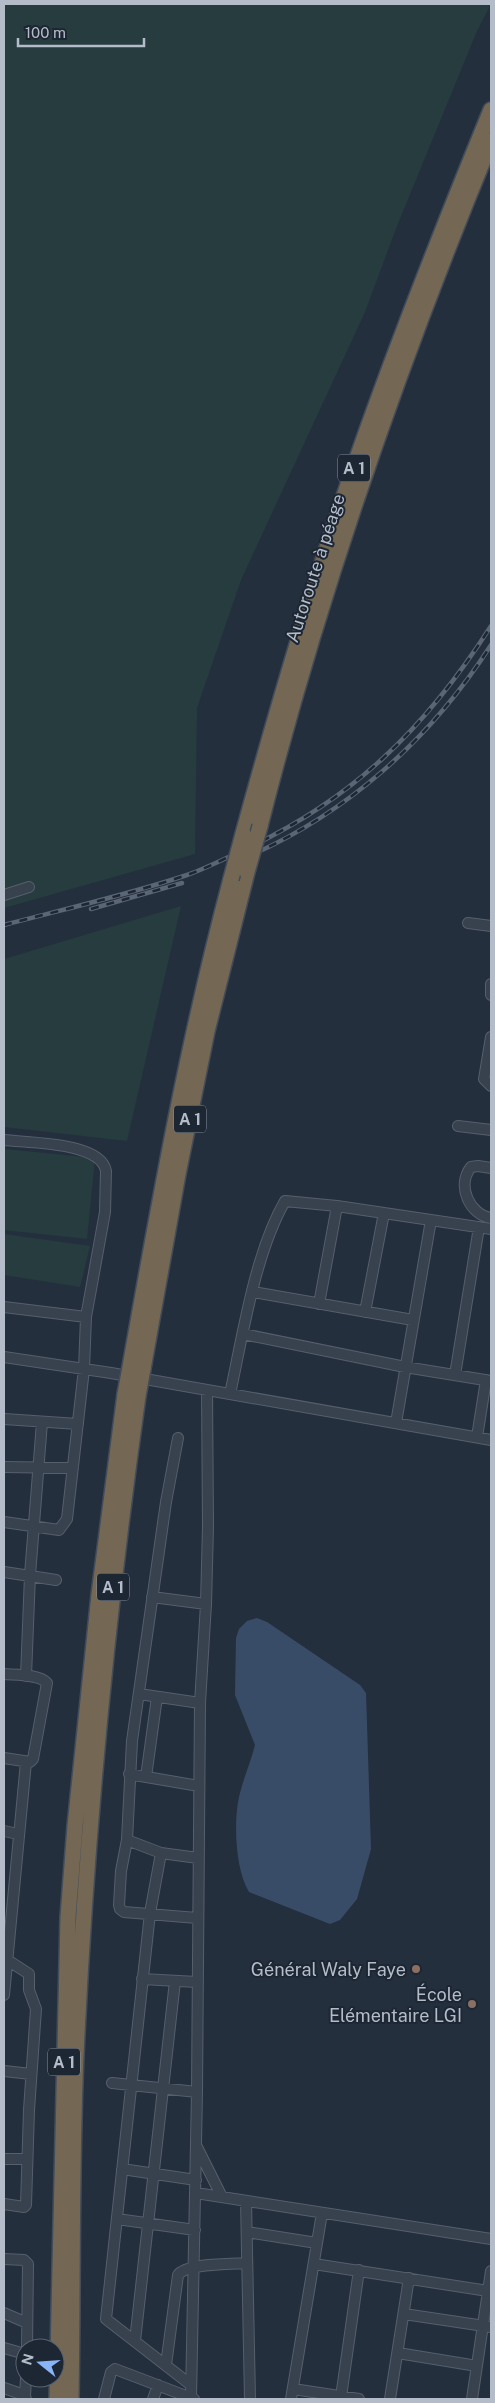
<svg xmlns="http://www.w3.org/2000/svg" width="495" height="2403" viewBox="0 0 495 2403" font-family="'Public Sans',sans-serif">
<style>
.green{fill:#263c3f}
.water{fill:#394c67}
.lines{fill:none;stroke-linecap:round;stroke-linejoin:round}
.minor-casing{stroke:#565f6c;stroke-width:12}
.highway-casing{stroke:#434c59;stroke-width:18}
.minor{stroke:#38414e;stroke-width:10}
.highway{stroke:#746855;stroke-width:15}
.rail-casing{stroke:#5a6575;stroke-width:4.5}
.rail{stroke:#1d2633;stroke-width:2.5;stroke-dasharray:8;stroke-linecap:butt}
.highway-bridge-casing{stroke:#434c59;stroke-width:18;stroke-linecap:butt}
.highway-bridge{stroke:#746855;stroke-width:15}
.education-dot{fill:#8d6e63;stroke:#1d2633;stroke-width:2}
.labels{text-anchor:middle;dominant-baseline:central;stroke-width:4;stroke-linejoin:round;paint-order:stroke}
.shield{fill:#1d2633;stroke:#878f9c;stroke-width:1}
.shield-label{font-size:16px;font-weight:bold;fill:#b4bcc9}
.street-label{font-size:18px;fill:#b4bcc9;stroke:#1d2633}
.poi-label{font-size:18px;fill:#b4bcc9;stroke:#1d2633;text-anchor:end}
</style>
<rect width="100%" height="100%" fill="#242f3e"/>
<path class="green" d="M4,4H491L477,31L397,226L365,312L241,580L197,708L195,854L4,908Z
M181,906L127,1141L4,1127V959Z
M5,1149L95,1158L87,1239L4,1230Z
M4,1234L90,1246L80,1287L4,1275Z"/>
<path class="water" d="M257,1618L267,1622L360,1685L366,1693L371,1849L357,1899L340,1920L330,1924L249,1892C235,1869 233,1819 240,1793C244,1777 251,1761 255,1745L235,1695L236,1638L239,1629L247,1621Z"/>
<g class="lines">
<defs>
<path id="minor" d="M4,895L29,887
M468,923L491,926
M491,984V995
M491,1037L484,1079L491,1086
M458,1126L491,1130
M4,1140C29,1143 101,1142 106,1171L105,1212L86,1317L84,1369L67,1519L59,1530L4,1522
M491,1168L478,1166L471,1167C456,1186 470,1215 491,1218
M253,1292L413,1320
M319,1304L337,1206
M4,1307L86,1317
M365,1312L384,1213
M243,1334L405,1367L491,1381
M4,1357L111,1373L491,1440
M455,1375L479,1227
M230,1394C243,1334 255,1253 285,1201L337,1206L491,1229
M4,1419L78,1424
M396,1423L431,1220
M477,1437L486,1380
M178,1438L166,1502L132,1741L127,1840L121,1871L119,1905L120,1909L124,1912L197,1918
M4,1467L73,1468
M4,1572L56,1580
M152,1597L206,1604
M4,1674C16,1675 39,1674 47,1683L33,1759L30,1762L4,1758
M26,1676L30,1575L42,1422
M139,1694L200,1703
M129,1774L199,1786
M146,1777L157,1697
M4,1831L18,1834
M127,1840L161,1853L198,1858
M161,1853L150,1913L106,2319L191,2385
M142,1979L197,1982
M4,1995L26,1762
M4,2071L31,2074
M112,2083L197,2092
M197,2147L222,2197
M4,2159H27
M122,2169L196,2180
M196,2193L491,2239
M246,2201L250,2399
M4,2204L24,2207L26,2205L29,2110L36,2009L29,1990V1974L9,1961
M117,2219L195,2230
M247,2232L317,2243
M4,2259L24,2260L28,2264L27,2348
M314,2264L488,2291
M4,2313L27,2323
M404,2314L491,2327
M135,2341L175,1981
M4,2348L25,2354
M398,2353L477,2366
M166,2365L178,2275C186,2263 232,2264 247,2263
M4,2388L24,2395L26,2399
M293,2389L359,2399
M25,2396L26,2378
M341,2397L359,2270
M191,2398L197,2092L200,1703L206,1604L208,1526L207,1390
M104,2399L111,2372L115,2369L194,2399
M153,2399L158,2385
M291,2399L322,2213
M390,2399L409,2278
M472,2399L491,2271"/>
<path id="highway" d="M260,826C319,592 399,364 491,141
M243,834C276,713 311,592 352,473C394,351 442,230 491,110
M130,1367C159,1203 188,1040 231,879
M143,1369L178,1174L207,1031L247,872
M57,2399L68,1917L75,1826L99,1595L125,1394
M71,2399C73,2285 71,2170 76,2055C86,1835 107,1615 138,1396"/>
</defs>
<use href="#minor" class="minor-casing"/>
<use href="#highway" class="highway-casing"/>
<use href="#minor" class="minor"/>
<use href="#highway" class="highway"/>
<defs>
<path id="rail" d="M240,860C345,816 430,740 491,645
M91,909L182,883
M4,925C65,909 127,895 187,875C204,869 222,860 239,852C352,801 425,729 491,626"/>
</defs>
<use href="#rail" class="rail-casing"/>
<use href="#rail" class="rail"/>
<defs>
<path id="highway-bridge" d="M247,872L260,826
M231,879L243,834
M125,1394L130,1367
M138,1396L143,1369"/>
</defs>
<use href="#highway-bridge" class="highway-bridge-casing"/>
<use href="#highway-bridge" class="highway-bridge"/>
</g>
<g class="education-dot">
<circle cx="416" cy="1969" r="5"/>
<circle cx="472" cy="2004" r="5"/>
</g>
<g class="labels">
<g class="shield">
<rect x="338" y="454.5" width="32" height="27" rx="4"/>
<rect x="174" y="1105.5" width="32" height="27" rx="4"/>
<rect x="97" y="1573.5" width="32" height="27" rx="4"/>
<rect x="48" y="2048.5" width="32" height="27" rx="4"/>
</g>
<g class="shield-label">
<text x="354" y="468">A 1</text>
<text x="190" y="1119">A 1</text>
<text x="113" y="1587">A 1</text>
<text x="64" y="2062">A 1</text>
</g>
<g class="street-label">
<text transform="translate(315 568) rotate(-72)">Autoroute à péage</text>
</g>
<g class="poi-label">
<text x="406" y="1969">Général Waly Faye</text>
<text x="462" y="1994">École<tspan x="462" dy="21">Elémentaire LGI</tspan></text>
</g>
</g>
<rect width="495" height="2403" fill="none" stroke="#b4bcc9" stroke-width="10"/>
<g transform="translate(40 2363) rotate(287)"><circle r="24" fill="#1d2633" stroke="#59626f"/>
<path d="M0-4L9 19L0 12L-9 19Z" fill="#8ab4f8"/>
<text y="-8" font-size="14" font-weight="bold" text-anchor="middle" fill="#b4bcc9">N</text>
</g>
<path d="M18 38v8h126v-8" fill="none" stroke="#b4bcc9" stroke-width="2.5"/>
<text x="25" y="38" font-size="15" fill="#b4bcc9" stroke="#1d2633" stroke-width="4" paint-order="stroke">100 m</text>
</svg>
